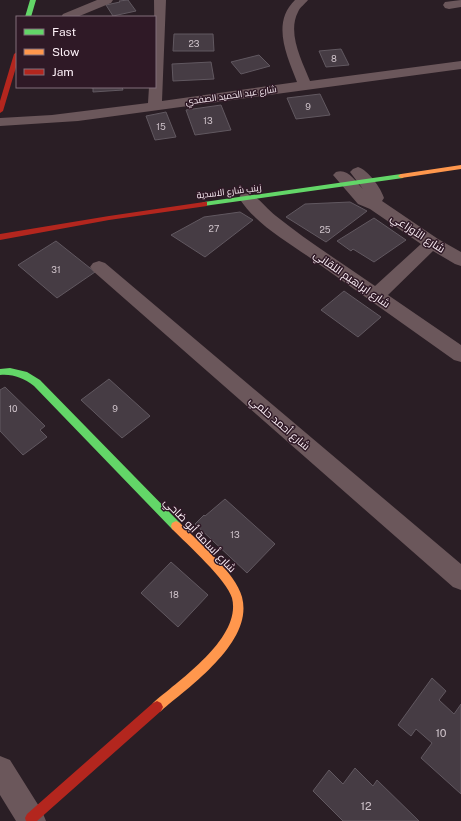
<svg xmlns="http://www.w3.org/2000/svg" width="461" height="821" viewBox="0 0 461 821" font-family="'Public Sans',Cairo,sans-serif">
<style>
.building{fill:#463c44;stroke:#615860}
.lines{fill:none;stroke-linecap:round;stroke-linejoin:round}
.street{fill:#6b575b;fill-rule:evenodd}
.fast{fill:#63d668;fill-rule:evenodd}
.slow{fill:#ff974d;fill-rule:evenodd}
.jam{fill:#b3261e;fill-rule:evenodd}
.labels{text-anchor:middle;dominant-baseline:central;stroke-width:3;stroke-linejoin:round;paint-order:stroke}
.number-label{font-size:9px;fill:#cfc3ca}
.far-street-label{font-size:9px;fill:#fdf0f7;stroke:#2f1926}
.street-label{font-size:11px;fill:#fdf0f7;stroke:#2f1926}
.near-number-label{font-size:11px;fill:#cfc3ca}
</style>
<rect width="100%" height="100%" fill="#2a1e25"/>
<path class="building" d="M128,0L136,11L113,16L106,5L120,2L119,1Z
M174,34H213L214,51H173Z
M341,49L349,65L326,67L319,51Z
M259,55L270,66L241,74L231,62Z
M211,62L214,79L173,81L172,64Z
M87,87H122L123,90L93,92V88Z
M320,94L330,115L296,119L287,98Z
M221,105L231,130L195,135L186,110Z
M166,112L176,137L155,140L146,116Z
M350,202L367,211L326,242L286,217L305,204Z
M240,212L253,220L205,257L171,235L204,217Z
M374,218L406,240L374,262L353,249L351,251L337,241Z
M56,241L95,272L57,298L18,265Z
M344,291L381,317L358,337L321,310Z
M109,379L150,416L122,438L81,400Z
M5,387L45,426L40,430L47,437L23,455L0,431V390Z
M225,499L275,544L247,573L195,524L204,515L205,516Z
M171,562L208,595L178,627L141,593Z
M432,678L446,691L439,700L454,714L461,704V794L421,758L432,743L416,729L411,736L398,725Z
M355,768L373,786L377,780L419,821H343L313,791L329,770L343,784Z"/>
<g class="lines">
<path class="street" d="M97,0H113L111,3L77,17H61L63,14Z
M154,0H166L162,101L297,82C287,56 271,23 295,0H308C305,4 300,7 298,12C287,33 302,61 310,81L461,61V69L78,121L0,126V118L52,115L148,103L149,87H155Z
M461,0V7L449,9L445,8L443,5L445,2Z
M358,167C368,170 381,188 384,198L382,201L438,239L461,252V266L455,264L433,251L388,295L461,345V362L454,360C408,327 362,295 316,262C290,243 256,225 239,198L241,194C255,190 265,208 276,216C307,241 342,263 375,286L421,244L370,209L358,204L333,175L336,172C348,168 355,181 363,189L350,172L353,169Z
M99,261L105,263L461,564V590L453,587L93,271L90,267L93,263Z
M0,756L10,760L42,811L46,821H16L0,795Z"/>
<path class="fast" d="M30,0H36L31,17H25Z
M401,174L404,176L403,178L204,206L200,204L204,202Z
M10,368L27,372L40,380L180,523L181,526L180,529L176,531L172,529L34,386C23,378 14,374 0,375V369Z"/>
<path class="slow" d="M461,165V169L401,178L398,176L401,174Z
M176,521L180,523C197,541 236,573 242,597C254,642 190,686 161,711L157,713L153,711L151,707L153,703C179,680 242,638 232,598C227,580 187,544 172,529L171,526L172,523Z"/>
<path class="jam" d="M17,52V64L3,111L0,113V101L14,54Z
M204,202H207V206L109,220L0,240V234L109,216Z
M157,701L161,703L163,707L161,711L37,821H26L25,818L27,814L153,703Z"/>
</g>
<g class="labels">
<g class="number-label">
<text x="194" y="43">23</text>
<text x="334" y="58">8</text>
<text x="308" y="106">9</text>
<text x="208" y="120">13</text>
<text x="161" y="126">15</text>
<text x="214" y="228">27</text>
<text x="325" y="229">25</text>
<text x="56" y="269">31</text>
<text x="13" y="408">10</text>
<text x="115" y="408">9</text>
<text x="235" y="534">13</text>
<text x="174" y="594">18</text>
</g>
<g class="far-street-label">
<text transform="translate(231 95) rotate(-8)">شارع عبد الحميد الصفدي</text>
<text transform="translate(229 191) rotate(-7)">زينب شارع الاسدية</text>
</g>
<g class="street-label">
<text transform="translate(418 233) rotate(33)">شارع الأوزاعي</text>
<text transform="translate(352 279) rotate(35)">شارع ابراهيم اللقاني</text>
<text transform="translate(280 423) rotate(41)">شارع أحمد حلمي</text>
<text transform="translate(200 535) rotate(46)">شارع أسامة أبو ضاحي</text>
</g>
<g class="near-number-label">
<text x="441" y="733">10</text>
<text x="366" y="806">12</text>
</g>
</g>
<rect x="16" y="16" width="140" height="72" fill="#2f1926" stroke="#816f7a"/>
<rect x="24" y="29" width="20" height="6" fill="#63d668" stroke="#816f7a"/>
<text x="52" y="36" font-size="12" fill="#fdf0f7">Fast</text>
<rect x="24" y="49" width="20" height="6" fill="#ff974d" stroke="#816f7a"/>
<text x="52" y="56" font-size="12" fill="#fdf0f7">Slow</text>
<rect x="24" y="69" width="20" height="6" fill="#b3261e" stroke="#816f7a"/>
<text x="52" y="76" font-size="12" fill="#fdf0f7">Jam</text>
</svg>
